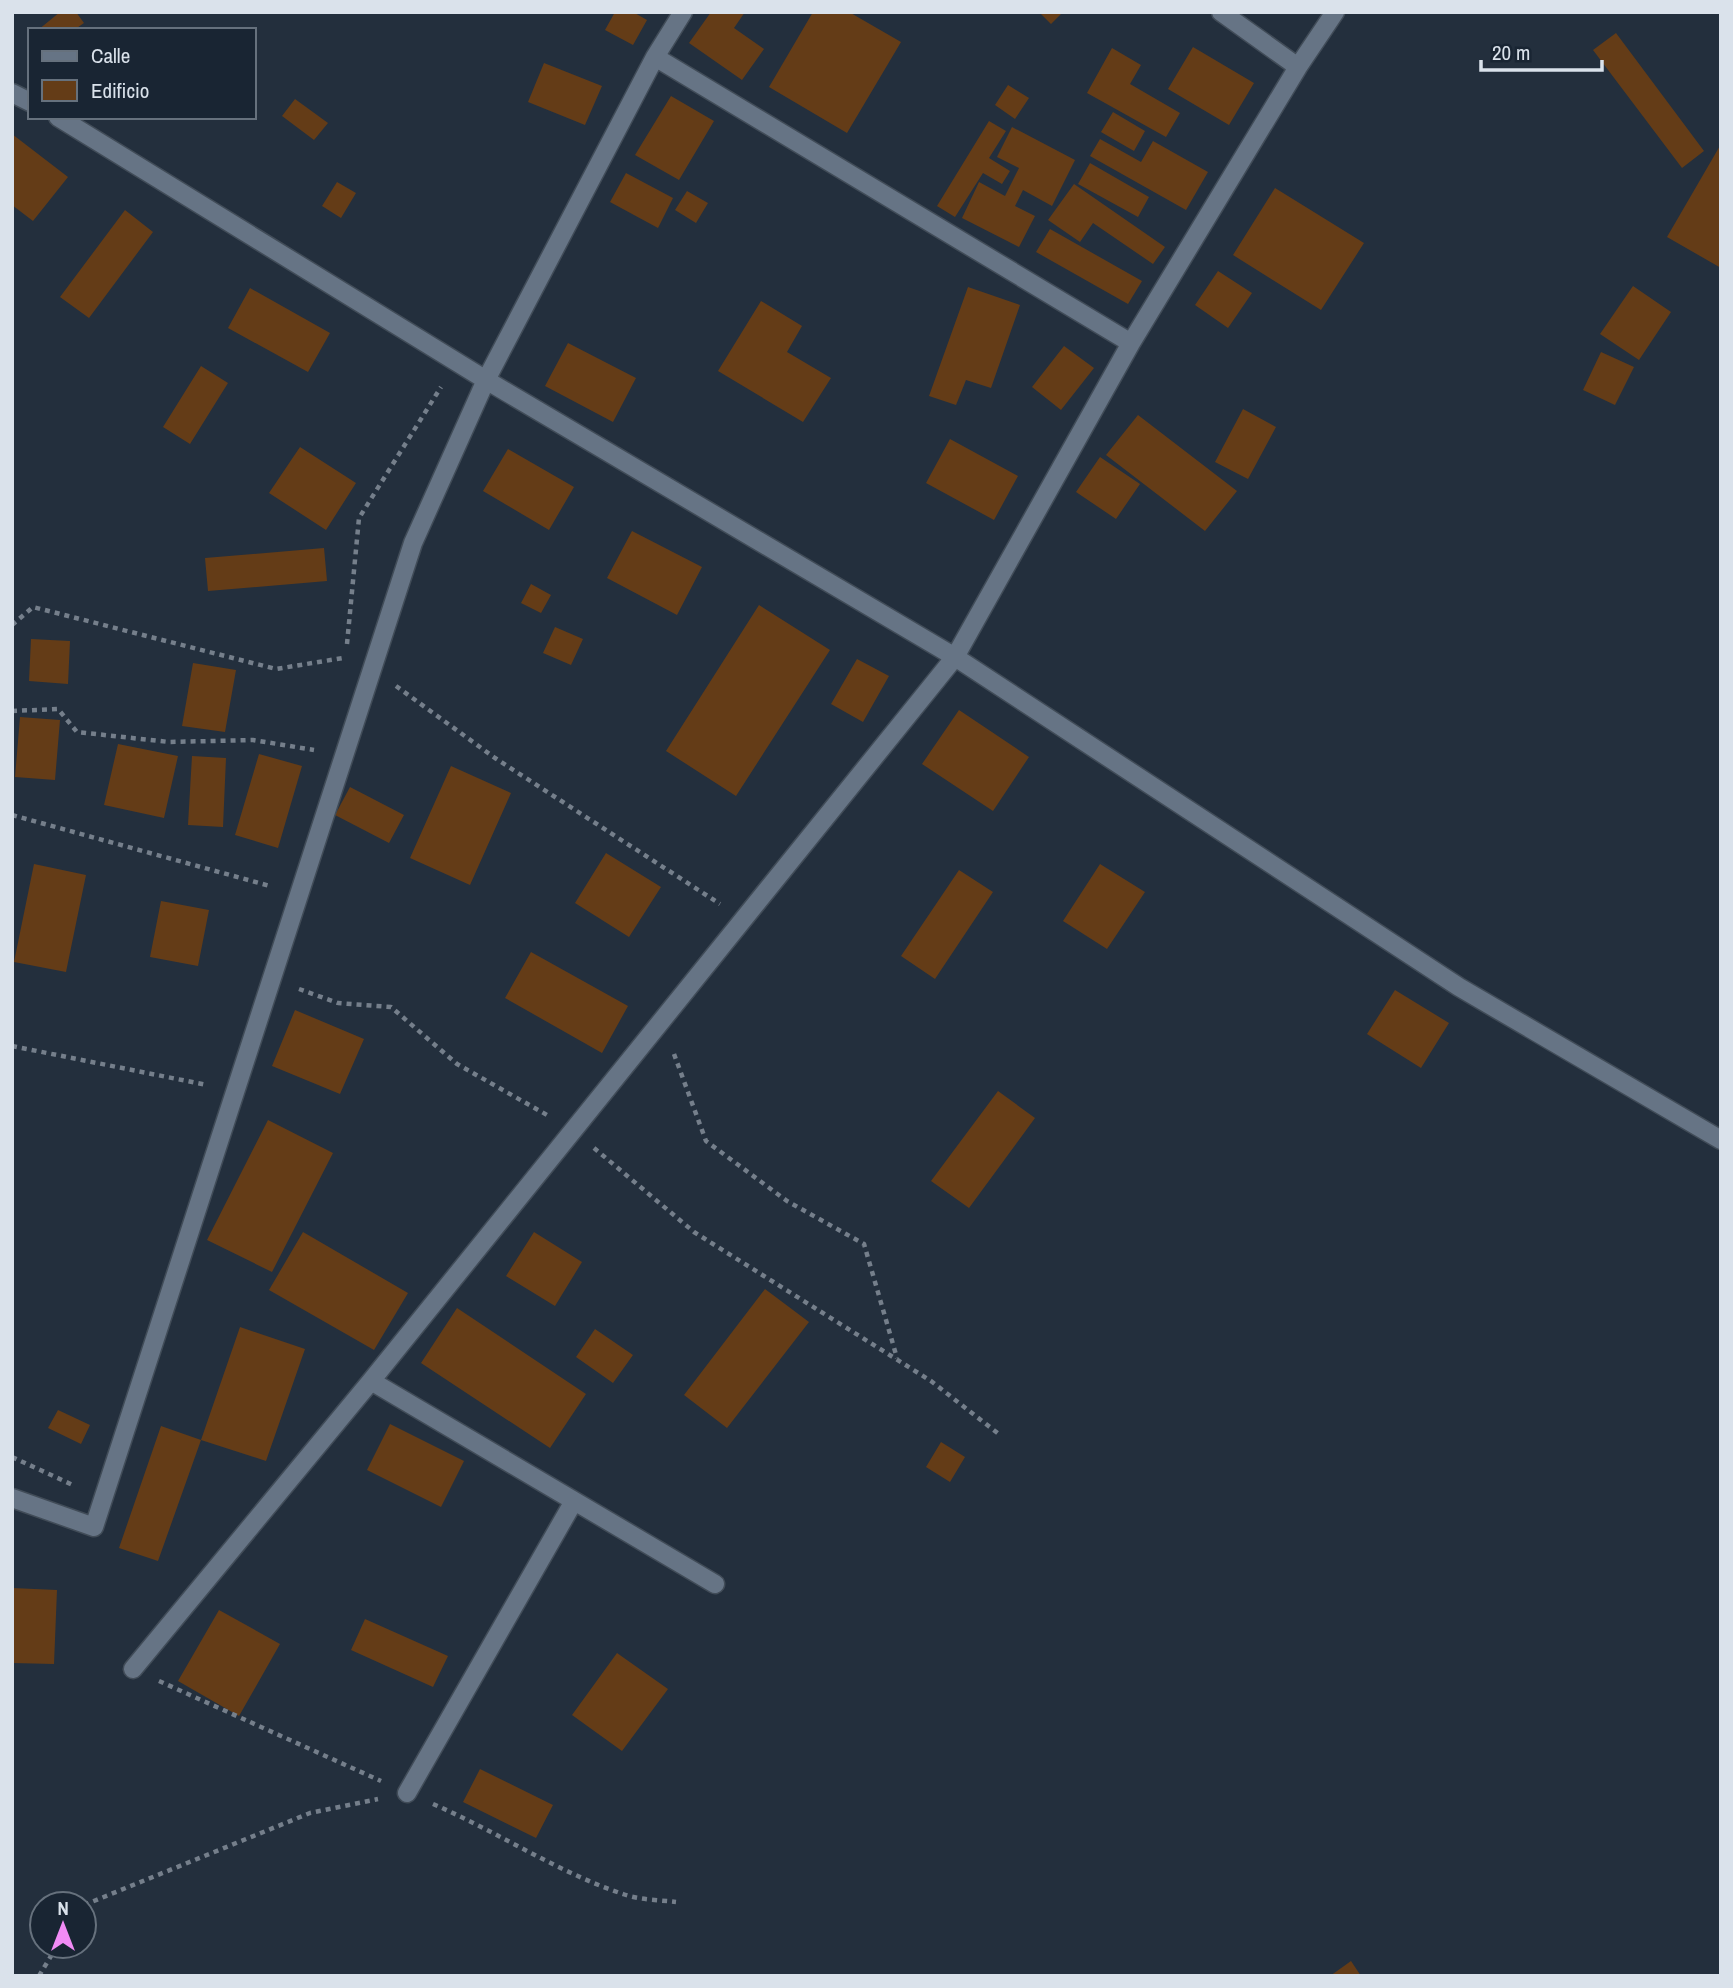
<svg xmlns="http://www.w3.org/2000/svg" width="1733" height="1988" viewBox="0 0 1733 1988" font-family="'Archivo Narrow',sans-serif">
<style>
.building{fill:#643c17}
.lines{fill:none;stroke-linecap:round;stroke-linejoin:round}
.street-casing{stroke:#414c58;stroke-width:21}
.path{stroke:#757f8b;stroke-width:4.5;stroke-dasharray:5 5;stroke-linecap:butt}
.street{stroke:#667485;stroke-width:18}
</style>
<rect width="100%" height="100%" fill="#232f3d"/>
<path class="building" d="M60,12H76L84,23L74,30H38Z
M615,12H633L647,20L633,45L605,30Z
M711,12H745L734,28L764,49L742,80L689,43Z
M813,12H849L901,42L847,133L769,87Z
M1039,12H1063L1051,24Z
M1616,33L1704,151L1682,168L1593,50Z
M1193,47L1254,83L1229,125L1168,89Z
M1112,48L1141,65L1130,84L1180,113L1166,137L1087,93Z
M544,63L602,86L585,125L528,102Z
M1008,85L1029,98L1015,119L995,105Z
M671,96L714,121L679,180L635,155Z
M295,99L328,123L314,140L282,116Z
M1113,112L1145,131L1134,151L1101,132Z
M989,121L1006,131L989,158L1010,171L1002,184L983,173L955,217L937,206Z
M1012,127L1075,160L1052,206L1023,190L1015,206L1035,216L1019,247L962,218L979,182L1005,196L1019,168L997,157Z
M12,134L68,177L33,221L12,205Z
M1100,139L1141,162L1153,141L1208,172L1186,210L1090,156Z
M1721,144V268L1667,237Z
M1090,163L1149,197L1138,217L1078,184Z
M626,173L673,198L658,228L610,202Z
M337,182L356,193L341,218L322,206Z
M1074,184L1165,247L1153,264L1093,223L1080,242L1048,220Z
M1275,188L1364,243L1321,310L1233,255Z
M687,191L708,203L696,223L675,210Z
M125,210L153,232L89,318L60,297Z
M1050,229L1142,281L1128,304L1036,252Z
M1218,271L1252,293L1228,328L1195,305Z
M1633,286L1671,312L1639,360L1600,334Z
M968,287L1020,305L991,388L966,380L956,405L929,396Z
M250,288L330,333L308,372L228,328Z
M761,301L802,326L787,352L831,378L803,422L718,371Z
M568,343L636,378L613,422L545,386Z
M1064,346L1094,368L1061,410L1032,387Z
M1601,352L1634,367L1615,405L1583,390Z
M201,366L228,383L190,444L163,427Z
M1243,409L1276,427L1248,479L1215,462Z
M1138,415L1237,491L1205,531L1106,455Z
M950,439L1018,476L994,520L926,483Z
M300,447L356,483L326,530L269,493Z
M508,449L574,487L549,530L483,491Z
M1100,457L1140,484L1116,519L1076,492Z
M632,531L702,567L677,615L607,578Z
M324,548L327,581L208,591L205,558Z
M531,584L551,595L541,613L521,603Z
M759,605L830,650L736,796L666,751Z
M555,627L583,639L571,665L543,653Z
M31,639L70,641L68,684L29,681Z
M857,659L889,676L863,722L831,704Z
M193,663L236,670L225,732L182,726Z
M959,710L1029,757L993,811L922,764Z
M20,717L60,720L55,780L15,777Z
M118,744L178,756L164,818L104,805Z
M259,754L302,766L278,848L235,835Z
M192,756L226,758L223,827L188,825Z
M451,766L511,793L470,885L410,858Z
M350,787L404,815L389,843L335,815Z
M606,853L661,887L629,937L575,903Z
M34,864L86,875L66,972L14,962Z
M1100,864L1145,892L1107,949L1063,921Z
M959,870L993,892L935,979L901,956Z
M161,901L209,910L198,966L150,957Z
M531,952L628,1006L602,1053L505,998Z
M1395,990L1449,1023L1421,1068L1367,1034Z
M295,1010L364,1039L340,1094L272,1066Z
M998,1091L1035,1118L969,1208L931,1181Z
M268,1120L333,1153L272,1272L207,1240Z
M303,1232L408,1293L374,1350L269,1290Z
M534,1232L582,1262L555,1306L506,1276Z
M765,1289L809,1322L727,1428L684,1395Z
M457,1308L586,1394L550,1448L421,1363Z
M240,1327L305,1349L266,1461L201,1440Z
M595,1329L633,1355L613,1383L576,1357Z
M58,1410L90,1425L81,1444L48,1428Z
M390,1424L464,1461L441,1507L367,1470Z
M161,1426L201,1440L158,1561L119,1548Z
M941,1442L965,1457L950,1482L926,1467Z
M12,1588L57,1590L54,1664L12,1663Z
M219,1610L280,1644L239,1716L178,1681Z
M365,1619L448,1656L433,1687L351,1650Z
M617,1653L668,1689L622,1751L572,1715Z
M480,1769L553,1805L536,1838L463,1802Z
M1351,1961L1361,1976H1330Z"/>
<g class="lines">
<defs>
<path id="street" d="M1221,12L1298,67
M655,57L1131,343
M12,93L30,102
M58,117L486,380L955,657L1459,987L1721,1140
M371,1381L715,1584
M12,1498L94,1527L413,543L486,380L655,57L683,12
M133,1669L371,1381L955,657L1131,343L1298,67L1335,12
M407,1793L574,1501"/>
</defs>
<use href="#street" class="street-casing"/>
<path class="path" d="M12,625L33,607L276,669L343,658
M347,644L359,518L441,387
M396,686L495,758L720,904
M12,711L58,709L77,732L169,742L253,740L314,750
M12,815L270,886
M299,989L338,1003L391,1007L457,1064L547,1115
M12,1046L207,1085
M674,1054L706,1141L787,1201L864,1244L897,1358
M594,1148L694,1232L931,1381L1000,1435
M12,1457L75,1486
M159,1681L381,1781
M433,1804C498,1832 557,1872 623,1894C639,1900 659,1900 676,1902
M84,1905L310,1813L378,1799
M39,1976L57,1946"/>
<use href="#street" class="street"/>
</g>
<rect width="1733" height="1988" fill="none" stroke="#dae2eb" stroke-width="28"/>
<rect x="28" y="28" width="228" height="91" fill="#192533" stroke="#66717d" stroke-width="2"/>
<rect x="42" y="51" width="35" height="10" fill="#667485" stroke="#66717d" stroke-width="2"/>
<text x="91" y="63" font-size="21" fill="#dae2eb">Calle</text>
<rect x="42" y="80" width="35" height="21" fill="#643c17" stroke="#66717d" stroke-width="2"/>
<text x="91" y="98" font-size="21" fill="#dae2eb">Edificio</text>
<g transform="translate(63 1925)"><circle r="33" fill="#192533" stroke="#66717d" stroke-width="2"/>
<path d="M0-5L12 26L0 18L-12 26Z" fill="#f18bf5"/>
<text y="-10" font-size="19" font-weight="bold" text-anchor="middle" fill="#dae2eb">N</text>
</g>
<path d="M1481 60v10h121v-10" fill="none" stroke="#dae2eb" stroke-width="3.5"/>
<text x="1492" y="60" font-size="21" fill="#dae2eb" stroke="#192533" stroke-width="5" paint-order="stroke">20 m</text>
</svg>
